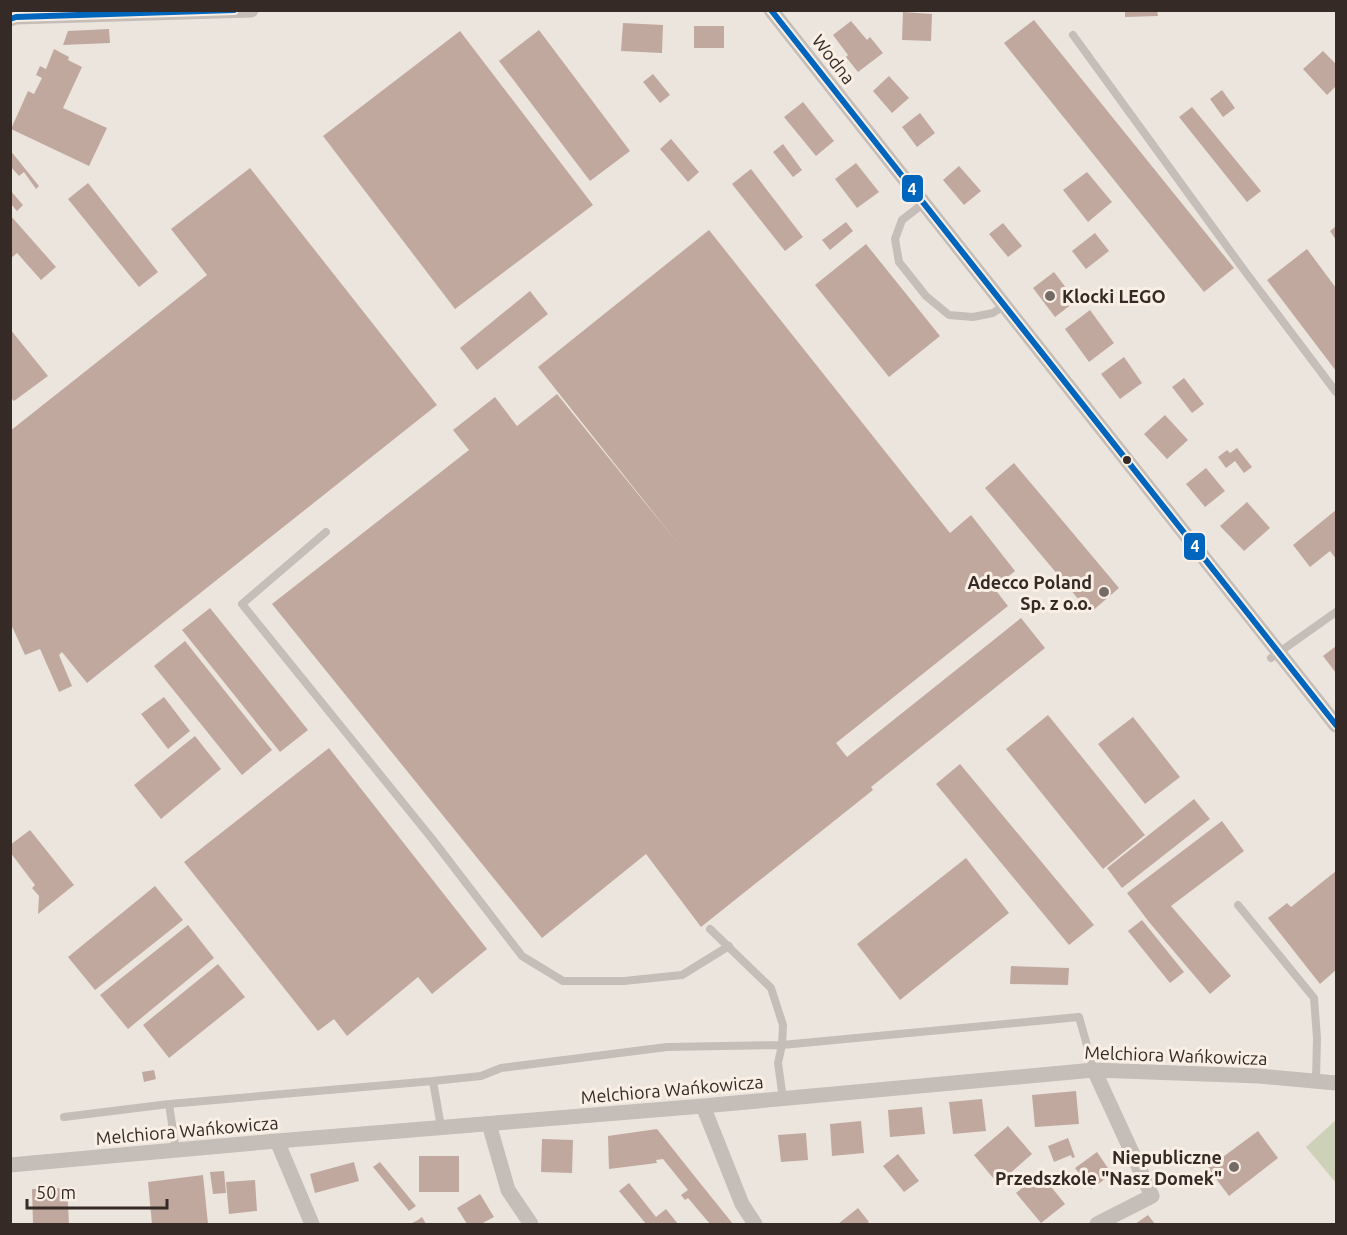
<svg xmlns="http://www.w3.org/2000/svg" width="1347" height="1235" viewBox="0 0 1347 1235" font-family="Ubuntu,sans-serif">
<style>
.green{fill:#cdd1b8}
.building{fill:#c0a89f}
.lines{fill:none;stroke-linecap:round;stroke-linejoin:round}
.service{stroke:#c5bdb7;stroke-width:8}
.minor{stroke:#c5bdb7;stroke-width:15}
.bus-1-casing{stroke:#f9efe4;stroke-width:10}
.bus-1{stroke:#0065bd;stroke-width:6}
.poi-dot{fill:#756b66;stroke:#f9efe4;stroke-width:2}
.bus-dot{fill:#352a26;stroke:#f9efe4;stroke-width:2}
.labels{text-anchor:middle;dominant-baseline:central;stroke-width:6;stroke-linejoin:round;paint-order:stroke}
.street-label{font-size:18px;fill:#352a26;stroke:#f9efe4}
.poi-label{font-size:18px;font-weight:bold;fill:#352a26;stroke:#f9efe4;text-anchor:end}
.line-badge{stroke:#f9efe4;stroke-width:2}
.badge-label{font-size:16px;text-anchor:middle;font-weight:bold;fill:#fff}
</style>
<rect width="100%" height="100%" fill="#ece5de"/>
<path class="green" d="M1336,1120V1183L1306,1147Z"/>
<path class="building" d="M1125,10H1157L1158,16L1125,17Z
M903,12L932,14L931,41L902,40Z
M1034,20L1234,268L1204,292L1004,43Z
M851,21L867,40L870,37L883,53L858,72L846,57L848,55L833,35Z
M623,23L663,25L662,53L621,51Z
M694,26H724V48H694Z
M109,29L110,43L63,45L68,31Z
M539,30L630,151L590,181L499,61Z
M460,31L593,205L455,309L323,136Z
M54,49L69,57L68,60L82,67L63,108L107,128L89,166L11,129L28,91L34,94L42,78L36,75L40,66L46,69Z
M1323,51L1336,64V86L1327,95L1303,69Z
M653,74L670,95L660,103L643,82Z
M889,76L909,98L892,113L873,91Z
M1222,90L1235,108L1223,117L1210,99Z
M803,102L834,141L816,156L784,117Z
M1192,107L1261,191L1247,202L1179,117Z
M920,113L935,133L917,147L902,127Z
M671,139L699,172L688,182L660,149Z
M783,144L802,170L793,177L773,152Z
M10,150L39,186L36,189L24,172L19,176L10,166Z
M856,163L879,192L857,208L835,179Z
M959,166L981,191L964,205L943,180Z
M250,168L437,405L87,683L62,652L59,655L72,686L59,692L40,649L25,655L10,622V431L207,275L171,229Z
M751,169L803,237L785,251L732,184Z
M1087,172L1112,202L1088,222L1063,190Z
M88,183L158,272L139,287L68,199Z
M10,190L23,205L17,211L10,203Z
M10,215L56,267L41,280L17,253L10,259Z
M846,222L853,231L830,250L822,240Z
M1003,223L1022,246L1008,257L989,234Z
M1336,226V240L1330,231Z
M709,230L950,533L971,515L1015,571L994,588L1008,606L836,743L847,757L1021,618L1045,648L871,787L873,790L701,927L646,854L542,938L272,604L469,450L453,430L495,397L517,426L557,394L676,541L538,367Z
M1095,233L1109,251L1086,269L1072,251Z
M866,244L940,336L889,377L815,285Z
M1307,249L1336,288V371L1267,280Z
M1054,272L1076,301L1055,317L1033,288Z
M530,291L548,314L477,370L460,348Z
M1090,310L1114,343L1089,362L1065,329Z
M10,329L48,376L14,401L10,397Z
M1124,357L1142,383L1120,399L1101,374Z
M1184,378L1204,404L1192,413L1172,387Z
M1165,415L1188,440L1167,459L1144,434Z
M1237,448L1252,467L1244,473L1235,461L1226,468L1218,457L1227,450L1230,453Z
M1014,463L1119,588L1090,613L985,488Z
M1206,468L1225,491L1205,507L1186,484Z
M1247,502L1270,528L1244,551L1220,526Z
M1336,510V559L1330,551L1310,567L1293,545Z
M210,608L308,730L280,752L182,630Z
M185,641L272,750L242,775L154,666Z
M1336,646V673L1323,656Z
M164,697L190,731L168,749L141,714Z
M1048,715L1145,835L1103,869L1006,749Z
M1133,717L1180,777L1145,804L1098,744Z
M195,736L221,769L161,819L134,785Z
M329,748L487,949L432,994L418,977L347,1036L334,1019L318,1031L184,862Z
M960,764L1094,925L1069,945L936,784Z
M1194,799L1210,819L1122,888L1107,868Z
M1222,821L1244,851L1171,906L1231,976L1210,994L1149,922L1127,893Z
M30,830L74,885L38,914L39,896L32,888L35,885L10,852V845Z
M966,858L1009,913L900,1000L857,944Z
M1336,871V970L1320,984L1268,918L1287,903L1291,907Z
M155,886L183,920L95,990L68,957Z
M1142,920L1184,972L1170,983L1128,931Z
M188,925L214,958L128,1029L100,995Z
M218,964L245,997L169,1058L143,1025Z
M1011,966L1069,968L1068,985L1010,984Z
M154,1070L156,1079L144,1082L142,1072Z
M1076,1091L1079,1124L1035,1127L1032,1095Z
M982,1099L986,1131L953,1134L949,1102Z
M922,1107L925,1134L890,1137L888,1110Z
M861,1121L864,1153L832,1156L830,1124Z
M1008,1126L1032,1154L998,1184L974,1155Z
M657,1129L700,1183L733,1224H710L688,1198L685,1200L681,1195L688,1190L663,1159L656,1160L657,1163L609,1169L608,1136Z
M1258,1131L1278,1158L1229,1196L1208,1168Z
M806,1133L808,1160L781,1162L778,1135Z
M1068,1138L1075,1157L1072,1158L1071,1155L1054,1162L1048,1146Z
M542,1139L573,1140L572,1173L541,1172Z
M1097,1152L1112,1174L1091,1189L1075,1168Z
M898,1154L919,1181L904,1192L883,1166Z
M419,1156H459V1192H419Z
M354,1162L359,1181L315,1193L310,1174Z
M380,1162L416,1206L409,1211L373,1167Z
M224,1171L226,1193L213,1194L210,1172Z
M1040,1173L1065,1204L1041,1223L1016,1193Z
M203,1175L208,1224H152L148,1182Z
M255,1180L257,1211L229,1214L226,1182Z
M629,1183L656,1217L666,1209L678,1224H646L619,1191Z
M67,1188L69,1224H33L32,1189Z
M480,1194L494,1217L481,1224H467L457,1208Z
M858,1208L869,1222L866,1224H838Z
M1148,1215L1155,1224H1135Z
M422,1217L426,1224H410L418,1220Z"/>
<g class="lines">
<path class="service" d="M1073,35L1244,270L1336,392
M924,203L902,220L895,239L899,262L926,296L949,315L973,317L993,313L1005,305
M326,532L242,604L433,840L522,956L563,981H624L682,975L729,946
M1271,658L1336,612
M1238,905L1314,998L1317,1038L1316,1080
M783,1099L778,1063L782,1045L1079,1017L1094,1070
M64,1117L169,1104
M441,1127L433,1081L481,1076L501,1068L667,1047L782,1045L783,1025L771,988L710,929
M176,1151L169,1104L433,1081"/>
<path class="minor" d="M771,10L1336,725
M10,19L16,17L251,10
M1094,1070L1152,1196L1097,1224
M703,1106L742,1204L755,1224
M489,1124L508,1190L531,1224
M277,1141L312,1224
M10,1165L277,1141L703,1106L1094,1070L1259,1076L1336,1083"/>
<defs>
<path id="bus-1" d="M771,10L1336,725
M10,19L16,17L234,10"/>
</defs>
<use href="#bus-1" class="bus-1-casing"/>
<use href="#bus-1" class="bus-1"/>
</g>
<g class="poi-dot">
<circle cx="1050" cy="296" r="6"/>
<circle cx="1104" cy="592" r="6"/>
<circle cx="1234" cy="1167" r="6"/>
</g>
<circle class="bus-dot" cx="1127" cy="460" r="5"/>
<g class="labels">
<g class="street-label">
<text transform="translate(834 59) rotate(52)">Wodna</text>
<text transform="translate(1176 1055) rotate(2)">Melchiora Wańkowicza</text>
<text transform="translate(672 1089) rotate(-5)">Melchiora Wańkowicza</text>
<text transform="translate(187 1130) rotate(-5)">Melchiora Wańkowicza</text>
</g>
<g class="poi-label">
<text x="1062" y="296" text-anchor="start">Klocki LEGO</text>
<text x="1092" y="582">Adecco Poland<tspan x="1092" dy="21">Sp. z o.o.</tspan></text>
<text x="1222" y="1157">Niepubliczne<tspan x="1222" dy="21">Przedszkole "Nasz Domek"</tspan></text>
</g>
</g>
<g class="line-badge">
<rect x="901" y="174" width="23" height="29" rx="6" fill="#0065bd"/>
<rect x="1183" y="532" width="23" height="29" rx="6" fill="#0065bd"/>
</g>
<g class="badge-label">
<text x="912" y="195">4</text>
<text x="1195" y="552">4</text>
</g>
<rect width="1347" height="1235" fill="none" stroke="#352a26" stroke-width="24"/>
<path d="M27 1199v9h140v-9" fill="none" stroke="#352a26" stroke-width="3"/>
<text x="36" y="1199" font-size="18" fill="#352a26" stroke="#f9efe4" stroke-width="4.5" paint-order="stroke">50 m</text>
</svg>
